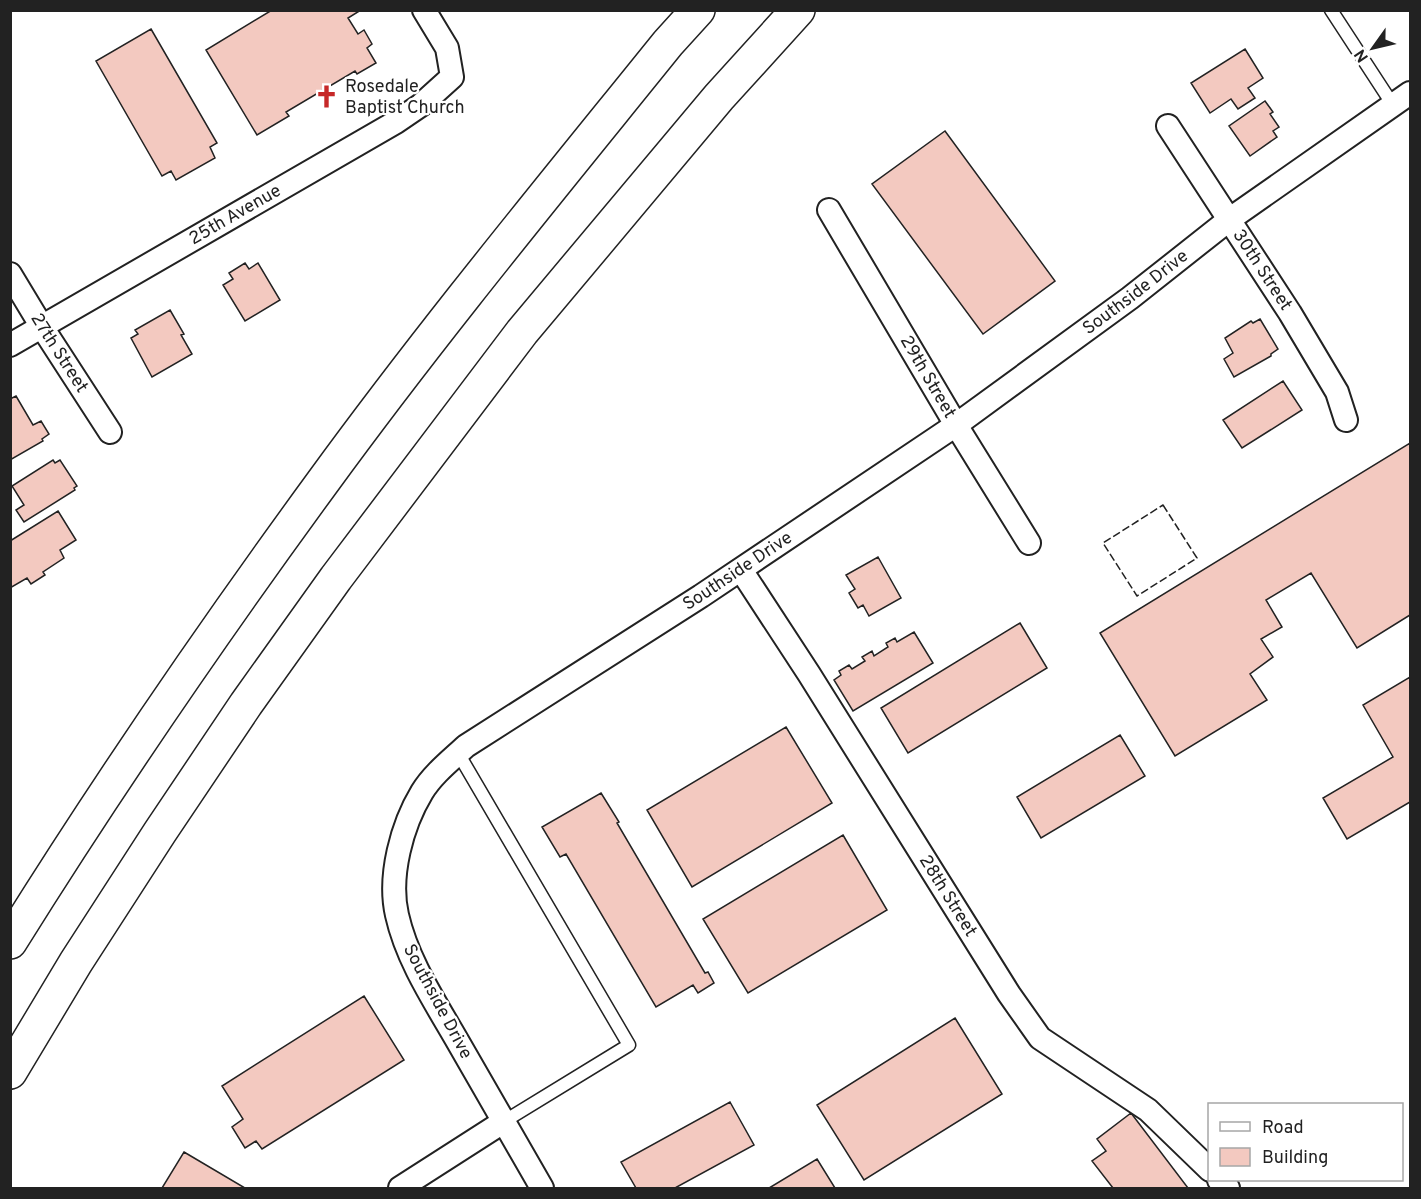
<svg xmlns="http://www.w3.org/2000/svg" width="1421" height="1199" viewBox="0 0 1421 1199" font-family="Overpass,sans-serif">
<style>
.building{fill:#f3c9c0;stroke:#222;stroke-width:1.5}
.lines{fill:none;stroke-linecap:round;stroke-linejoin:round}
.lane-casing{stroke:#222;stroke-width:15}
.street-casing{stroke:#222;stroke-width:26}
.highway-casing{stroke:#222;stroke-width:36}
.lane{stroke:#fff;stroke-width:12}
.street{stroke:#fff;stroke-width:22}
.highway{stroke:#fff;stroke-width:33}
.fence{stroke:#222;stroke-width:1.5;stroke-dasharray:8 3;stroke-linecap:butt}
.labels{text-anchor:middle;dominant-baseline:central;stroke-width:4.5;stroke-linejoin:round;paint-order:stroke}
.poi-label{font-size:18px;fill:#222;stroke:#fff;text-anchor:start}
.street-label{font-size:18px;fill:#222;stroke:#fff}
</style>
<rect width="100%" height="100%" fill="#fff"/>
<path class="building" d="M272,10H361L348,18L358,34L364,30L372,44L367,48L376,63L357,74L355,71L286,112L289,116L257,135L206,50Z
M151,29L217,143L210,147L215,158L176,180L171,171L162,176L96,61Z
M1245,49L1263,78L1248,88L1255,98L1238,109L1231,99L1210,113L1191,83Z
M1265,101L1273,112L1270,114L1279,127L1273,131L1277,137L1250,156L1229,126Z
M945,131L1055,281L983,334L872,184Z
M245,263L249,269L258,263L280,300L245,321L223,285L233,279L229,273Z
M170,310L184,334L181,335L192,354L152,377L131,338L138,334L135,330Z
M1260,319L1278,349L1271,354V356L1234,377L1224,359L1233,353L1225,338L1251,321L1253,323Z
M1283,381L1302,410L1242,448L1223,420Z
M16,396L33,425L41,421L49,434L42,439L43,441L10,460V399Z
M1410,443V615L1357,648L1311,573L1266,600L1282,627L1261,639L1273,657L1250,674L1267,700L1175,756L1100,633Z
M53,460L55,463L60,460L77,486L74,488L75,490L24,522L16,510L24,505L12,486Z
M58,511L76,540L60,550L64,558L43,572L45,575L31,584L27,578L10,588V541Z
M878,557L901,598L869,616L863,605L858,608L849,593L855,589L846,575Z
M1020,623L1047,668L908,753L881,708Z
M914,632L933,663L853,711L834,680L841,675L839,671L849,665L852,669L865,661L862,657L872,651L874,656L888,647L886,643L895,638L897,642Z
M1410,677V802L1347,839L1323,798L1393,757L1363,705Z
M786,727L832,803L692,887L647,810Z
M1120,735L1145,776L1041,838L1017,797Z
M601,793L619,822L617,823L705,973L708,972L714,983L698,993L693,985L656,1007L566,854L560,857L542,827Z
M843,835L887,910L748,993L703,919Z
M364,996L404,1060L262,1149L256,1141L245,1148L232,1127L243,1119L222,1086Z
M955,1018L1002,1094L864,1180L817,1105Z
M730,1102L754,1145L675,1188H636L621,1162Z
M1131,1113L1188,1188H1113L1092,1161L1106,1151L1097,1139Z
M184,1152L245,1188H162Z
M817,1159L835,1188H769Z"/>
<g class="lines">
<defs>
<path id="lane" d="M1331,10L1393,105
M458,753L629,1045L503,1122"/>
<g id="street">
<path id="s1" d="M1168,126L1290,313L1337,392L1346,420"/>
<path id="s2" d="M829,210L956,425L1029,543"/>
<path id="s3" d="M10,274L42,327L110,432"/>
<path id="s4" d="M10,345L396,122L421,105L452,77L447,48L424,10"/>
<path id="s5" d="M741,570L809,674L1009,994L1040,1038L1148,1110L1210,1170"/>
<path d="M1219,1180L1228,1188"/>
<path d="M400,1188L503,1122"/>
<path id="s6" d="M542,1188C514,1140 486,1091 458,1042C435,1002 407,960 397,915C388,876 402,825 422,792C433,774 451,760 466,746L701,596L956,425L1130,298L1230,219L1410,93"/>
</g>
<path id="highway" d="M10,942C108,785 213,632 322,483C432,332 551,188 668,43L698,10
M10,1072L76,962L160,832L246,704L336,578L522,332L719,97L798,10"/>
</defs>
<use href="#lane" class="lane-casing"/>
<use href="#street" class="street-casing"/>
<use href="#highway" class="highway-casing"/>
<use href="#lane" class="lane"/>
<use href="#street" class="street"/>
<use href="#highway" class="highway"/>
<path class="fence" d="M1163,505L1197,558L1137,596L1103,543Z"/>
</g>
<defs>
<symbol id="church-bare" viewBox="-9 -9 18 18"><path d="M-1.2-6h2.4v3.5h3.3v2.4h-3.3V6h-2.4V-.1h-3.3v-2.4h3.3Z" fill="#c62828" stroke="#fff" stroke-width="2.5" paint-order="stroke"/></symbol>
</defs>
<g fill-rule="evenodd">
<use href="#church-bare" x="310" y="80" width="33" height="33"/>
</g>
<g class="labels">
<g class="poi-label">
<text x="345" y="87">Rosedale<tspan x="345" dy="21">Baptist Church</tspan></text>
</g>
<g class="street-label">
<text stroke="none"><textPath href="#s4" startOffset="260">25th Avenue</textPath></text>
<text stroke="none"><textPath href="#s1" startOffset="172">30th Street</textPath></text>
<text stroke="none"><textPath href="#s6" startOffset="1311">Southside Drive</textPath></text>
<text stroke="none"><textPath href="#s3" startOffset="93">27th Street</textPath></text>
<text stroke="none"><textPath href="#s2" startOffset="194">29th Street</textPath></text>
<text stroke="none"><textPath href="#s6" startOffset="825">Southside Drive</textPath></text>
<text stroke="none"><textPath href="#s5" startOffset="386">28th Street</textPath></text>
<text transform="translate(437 1002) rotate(62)">Southside Drive</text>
</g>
</g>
<rect width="1421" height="1199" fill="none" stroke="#222222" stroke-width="24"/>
<rect x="1208" y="1103" width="195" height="78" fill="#ffffff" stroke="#a7a7a7" stroke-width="1.5"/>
<rect x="1220" y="1122" width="30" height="9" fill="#ffffff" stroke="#a7a7a7" stroke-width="1.5"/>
<text x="1262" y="1133" font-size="18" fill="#222222">Road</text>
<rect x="1220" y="1148" width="30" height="18" fill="#f3c9c0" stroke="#a7a7a7" stroke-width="1.5"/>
<text x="1262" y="1163" font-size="18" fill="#222222">Building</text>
<g transform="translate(1373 48) rotate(236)" stroke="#ffffff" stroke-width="4.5" paint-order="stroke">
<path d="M0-4.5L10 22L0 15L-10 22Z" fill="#222222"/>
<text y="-9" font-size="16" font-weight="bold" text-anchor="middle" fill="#222222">N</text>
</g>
</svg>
